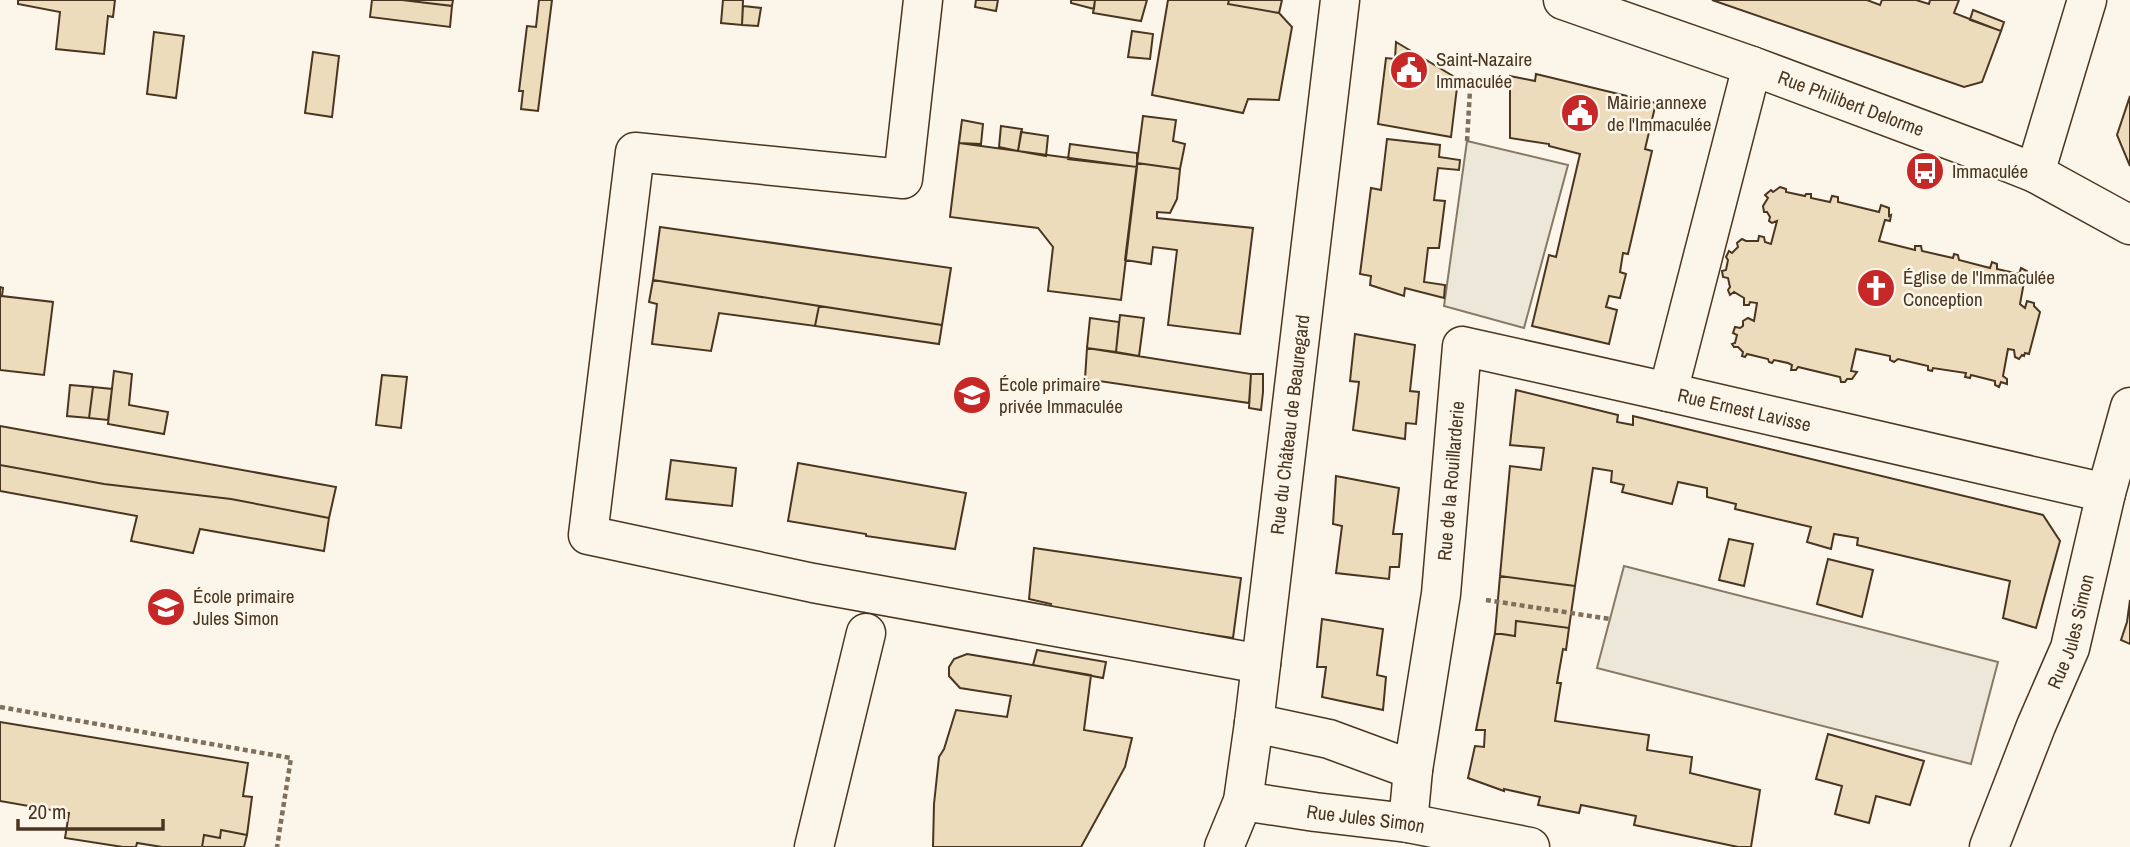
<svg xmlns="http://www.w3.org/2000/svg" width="2130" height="847" viewBox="0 0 2130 847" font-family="'Archivo Narrow',sans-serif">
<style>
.parking{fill:#ede7d9;stroke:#887966;stroke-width:2}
.building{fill:#ecdcbc;stroke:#4a3520;stroke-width:2}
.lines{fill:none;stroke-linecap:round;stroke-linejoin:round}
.minor-casing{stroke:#4a3520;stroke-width:41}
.path{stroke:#7f6f5c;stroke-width:4.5;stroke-dasharray:5 3.5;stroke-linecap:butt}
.minor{stroke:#fbf6e9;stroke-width:38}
.labels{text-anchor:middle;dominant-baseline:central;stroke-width:5;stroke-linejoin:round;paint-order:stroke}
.poi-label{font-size:19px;fill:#4a3520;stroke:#fbf6e9;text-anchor:start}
.street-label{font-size:19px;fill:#4a3520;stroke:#fbf6e9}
</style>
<rect width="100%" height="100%" fill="#fbf6e9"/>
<path class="parking" d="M1467,141L1568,165L1524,328L1444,306Z
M1624,566L1998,662L1971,764L1597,668Z"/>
<path class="building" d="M18,0H115L113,17L108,16L104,54L56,49L60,12L18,4Z
M372,0H402L452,6L450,27L370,17Z
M402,0H453L452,6Z
M539,0H552L538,111L521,109L523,91H519L527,26L536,27Z
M723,0H743L742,25L721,23Z
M976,0H998L996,11L975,7Z
M1071,0H1095L1094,9L1071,3Z
M1095,0H1147L1141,21L1093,13Z
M1168,0H1229L1228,4L1279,13L1292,27L1279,100L1248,99L1243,113L1152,95Z
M1229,0H1282L1279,13L1228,4Z
M1712,0H1867L1880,5L1882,0H1916L1929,4L1930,0H1959L1954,13L2001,31L1982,82L1964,87Z
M743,6L761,8L758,26L742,25Z
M1973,10L2004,22L2001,31L1970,20Z
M1132,31L1153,34L1150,59L1128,57Z
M154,32L184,36L176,98L147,94Z
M1396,42L1458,79L1451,137L1378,124L1386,58L1395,59Z
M313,52L339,56L332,117L305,113Z
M1536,74L1656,103L1645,149L1652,151L1628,254L1623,253L1620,272L1626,274L1620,298L1609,296L1606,307L1617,310L1609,344L1532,326L1549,255L1556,257L1580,154L1549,146V144L1510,138V76L1535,81Z
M2130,96V166L2117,135Z
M1143,116L1176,120L1173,141L1185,144L1180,169L1137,163Z
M962,120L983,124L981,144L959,143Z
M1001,126L1022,129L1018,151L999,147Z
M1021,132L1048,136L1046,156L1018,151Z
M1387,139L1440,145L1439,157L1460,160L1459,170L1438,168L1434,200L1445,201L1439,248H1428L1424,282L1445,285L1444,298L1405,288L1404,296L1370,285L1371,276L1360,274L1371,188L1381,190Z
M959,143L1137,167L1121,300L1048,291L1053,247L1038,228L950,217Z
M1070,144L1137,153V167L1068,159Z
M1137,163L1180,169L1177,199L1170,213L1157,212V218L1253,228L1240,334L1168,325L1177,250L1153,247L1151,264L1125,260Z
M1780,187L1786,189V192L1805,196L1806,194H1811V198L1830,202L1832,196L1838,197V202L1879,212L1881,205L1889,208V216L1891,215L1890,221L1885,220L1879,241L1915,250V246H1921L1922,251L1953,258L1954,254L1958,255L1959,260L1990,268L1992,262L1997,264V269L2019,274L2021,268L2027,271V275L2030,276L2029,283L2024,282L2020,304L2025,308L2027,301L2034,303V306L2040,312L2029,354L2025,353L2024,356L2022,355L2019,359L2015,357L2014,350L2008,349L2003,376L2007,379V384L2001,382L1999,387L1995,385V381L1971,375L1970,378L1965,377L1966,373L1933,368L1932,371L1928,370V366L1898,359L1894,362L1890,360V356L1856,349L1851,371L1857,372L1852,379H1847L1845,382H1841L1840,377L1798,367L1796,370H1791L1792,365L1788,363L1774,360L1772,363L1769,362L1768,359L1747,354L1745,357L1742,356L1743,352L1738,347H1734L1732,344L1735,343L1737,335L1733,333L1735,327L1740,328L1743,326V321L1748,318L1754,321L1757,303L1750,302L1749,305H1744V298L1734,292L1730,295L1728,290L1730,287L1728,278L1723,277L1722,271L1726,270L1728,260L1726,257L1729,251L1732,253L1738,247L1737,243L1742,239L1746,241H1758L1759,236L1764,237L1765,242L1771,244L1777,221L1772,223L1769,221L1770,217L1767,212H1764L1763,206L1768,198L1765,195L1771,190L1773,192Z
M660,227L951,268L942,325L653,280Z
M653,280L819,306L815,326L719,313L711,351L652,344L657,304L649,302Z
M0,287L3,288L2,296L53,302L44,375L0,370Z
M819,306L942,325L939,344L815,326Z
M1120,315L1144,318L1139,356L1116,352Z
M1090,318L1119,322L1116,352L1087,348Z
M1355,334L1415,345L1410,391L1419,392L1416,424L1406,423L1405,439L1353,430L1359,382L1350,381Z
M1087,348L1251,374L1249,403L1085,379Z
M114,371L132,374L129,405L168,412L164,434L108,424Z
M1251,374H1263V392L1261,410L1249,408Z
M382,375L407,377L401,428L376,425Z
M70,385L93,387L89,418L67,416Z
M93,387L112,389L108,420L89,418Z
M1516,390L1618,415L1617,422L1633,425V416L2043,515L2060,541L2036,628L2003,618L2010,581L1857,545L1858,538L1834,534L1831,549L1807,542L1811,527L1735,509L1736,504L1707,497V488L1678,482L1672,504L1622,492L1624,485L1611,482L1612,471L1593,468L1575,586L1500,576L1510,466L1541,470L1544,448L1510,445Z
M0,426L336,487L329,518L231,499L104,484L0,465Z
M671,460L736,468L732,506L666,499Z
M798,463L966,493L955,549L866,536V534L788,521Z
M0,465L104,484L231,499L329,518L324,551L200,529L193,553L131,541L137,516L0,491Z
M1336,476L1399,488L1393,534H1402L1399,567H1390L1389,579L1336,573L1342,526L1333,524Z
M1729,539L1753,544L1744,586L1719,580Z
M1034,548L1241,578L1233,638L1050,611L1051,604L1029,599Z
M1828,559L1873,570L1862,617L1817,604Z
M1500,576L1575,586L1569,628L1516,621L1515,636L1495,633Z
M2130,600V644L2121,640L2127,622Z
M1322,619L1383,629L1377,675L1386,677L1383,710L1322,697L1326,667H1317Z
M1516,621L1569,628L1566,650L1563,649L1557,683H1561L1555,721L1649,735L1647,750L1692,757L1690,773L1760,790L1751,847H1738L1634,825L1636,816L1581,805L1579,813L1538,805L1540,797L1504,789V791L1468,778L1475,746L1484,747L1485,730H1476L1495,633L1515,636Z
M1037,650L1106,662L1103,678L1033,665Z
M967,654L1091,675L1084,730L1132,738L1125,767L1081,847H933L934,804L939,757L944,749L956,710L1007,717L1011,696L960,688L949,676V667L954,659Z
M0,722L248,763L243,796L252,797L247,835L221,830L220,838L204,835L202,847H162L137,843L136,847H123L65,838L69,813L0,801Z
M1828,734L1924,761L1910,805L1876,796L1869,823L1835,814L1842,786L1816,779Z
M221,830L247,835L244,847H202L204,835L220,838Z"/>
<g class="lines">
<defs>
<g id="minor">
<path d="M923,0L903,179L635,152L588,535L813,583L1261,664"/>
<path id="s1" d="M1563,0L1752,66L1982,152L2035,173L2130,225"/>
<path id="s2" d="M1752,66L1668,392L2106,493"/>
<path d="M2035,173L2087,0"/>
<path d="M1254,723L1329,739L1413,770"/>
<path id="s3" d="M1243,801L1315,812L1408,823L1530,847"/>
<path id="s4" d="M1408,823L1413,770L1441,594L1462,346L1668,392"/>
<path d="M814,847L866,633"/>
<path id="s5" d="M1224,847L1243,801L1254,723L1340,0"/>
<path id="s6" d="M1989,847L2036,726L2070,648L2106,493L2130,407"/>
</g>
</defs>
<use href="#minor" class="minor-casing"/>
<path class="path" d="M1467,141L1471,73
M1486,600L1610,619
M0,707L291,758L277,847"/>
<use href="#minor" class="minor"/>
</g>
<defs>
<symbol id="civic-disc" viewBox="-11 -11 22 22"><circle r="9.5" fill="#c62828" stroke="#fbf6e9"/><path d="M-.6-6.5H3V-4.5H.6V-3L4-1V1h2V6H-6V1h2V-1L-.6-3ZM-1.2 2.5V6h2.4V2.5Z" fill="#fff"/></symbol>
<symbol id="bus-disc" viewBox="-11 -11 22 22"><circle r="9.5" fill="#c62828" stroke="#fbf6e9"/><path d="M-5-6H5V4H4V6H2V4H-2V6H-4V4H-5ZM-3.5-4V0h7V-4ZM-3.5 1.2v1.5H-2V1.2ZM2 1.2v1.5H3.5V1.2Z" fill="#fff"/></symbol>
<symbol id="church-disc" viewBox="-11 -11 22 22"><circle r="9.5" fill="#c62828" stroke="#fbf6e9"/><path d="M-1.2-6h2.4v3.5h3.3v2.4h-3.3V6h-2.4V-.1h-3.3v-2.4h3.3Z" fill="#fff"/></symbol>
<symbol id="school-disc" viewBox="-11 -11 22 22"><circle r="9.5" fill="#c62828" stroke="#fbf6e9"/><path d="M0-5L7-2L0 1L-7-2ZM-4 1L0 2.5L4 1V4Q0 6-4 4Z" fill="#fff"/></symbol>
</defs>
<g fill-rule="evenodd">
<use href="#civic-disc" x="1387" y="48" width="44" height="44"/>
<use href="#civic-disc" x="1558" y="91" width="44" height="44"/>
<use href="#bus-disc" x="1903" y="149" width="44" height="44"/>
<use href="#church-disc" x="1854" y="266" width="44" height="44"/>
<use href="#school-disc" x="950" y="373" width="44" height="44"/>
<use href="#school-disc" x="144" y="585" width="44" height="44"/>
</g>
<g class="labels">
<g class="poi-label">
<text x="1436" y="59">Saint-Nazaire<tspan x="1436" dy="22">Immaculée</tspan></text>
<text x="1607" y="102">Mairie annexe<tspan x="1607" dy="22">de l'Immaculée</tspan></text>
<text x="1952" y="171">Immaculée</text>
<text x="1903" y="277">Église de l'Immaculée<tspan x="1903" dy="22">Conception</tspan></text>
<text x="999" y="384">École primaire<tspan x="999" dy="22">privée Immaculée</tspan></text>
<text x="193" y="596">École primaire<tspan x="193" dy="22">Jules Simon</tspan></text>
</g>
<g class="street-label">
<text stroke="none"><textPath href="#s1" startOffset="306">Rue Philibert Delorme</textPath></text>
<text stroke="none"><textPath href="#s2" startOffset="415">Rue Ernest Lavisse</textPath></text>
<text stroke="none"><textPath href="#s5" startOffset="429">Rue du Château de Beauregard</textPath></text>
<text stroke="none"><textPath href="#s4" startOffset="345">Rue de la Rouillarderie</textPath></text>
<text stroke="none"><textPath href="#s6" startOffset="231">Rue Jules Simon</textPath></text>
<text stroke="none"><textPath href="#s3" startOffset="124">Rue Jules Simon</textPath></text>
</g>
</g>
<path d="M18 819v10h145v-10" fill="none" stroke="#4a3520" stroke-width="3.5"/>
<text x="28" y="819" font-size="21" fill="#4a3520" stroke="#fbf6e9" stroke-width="5" paint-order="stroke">20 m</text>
</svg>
